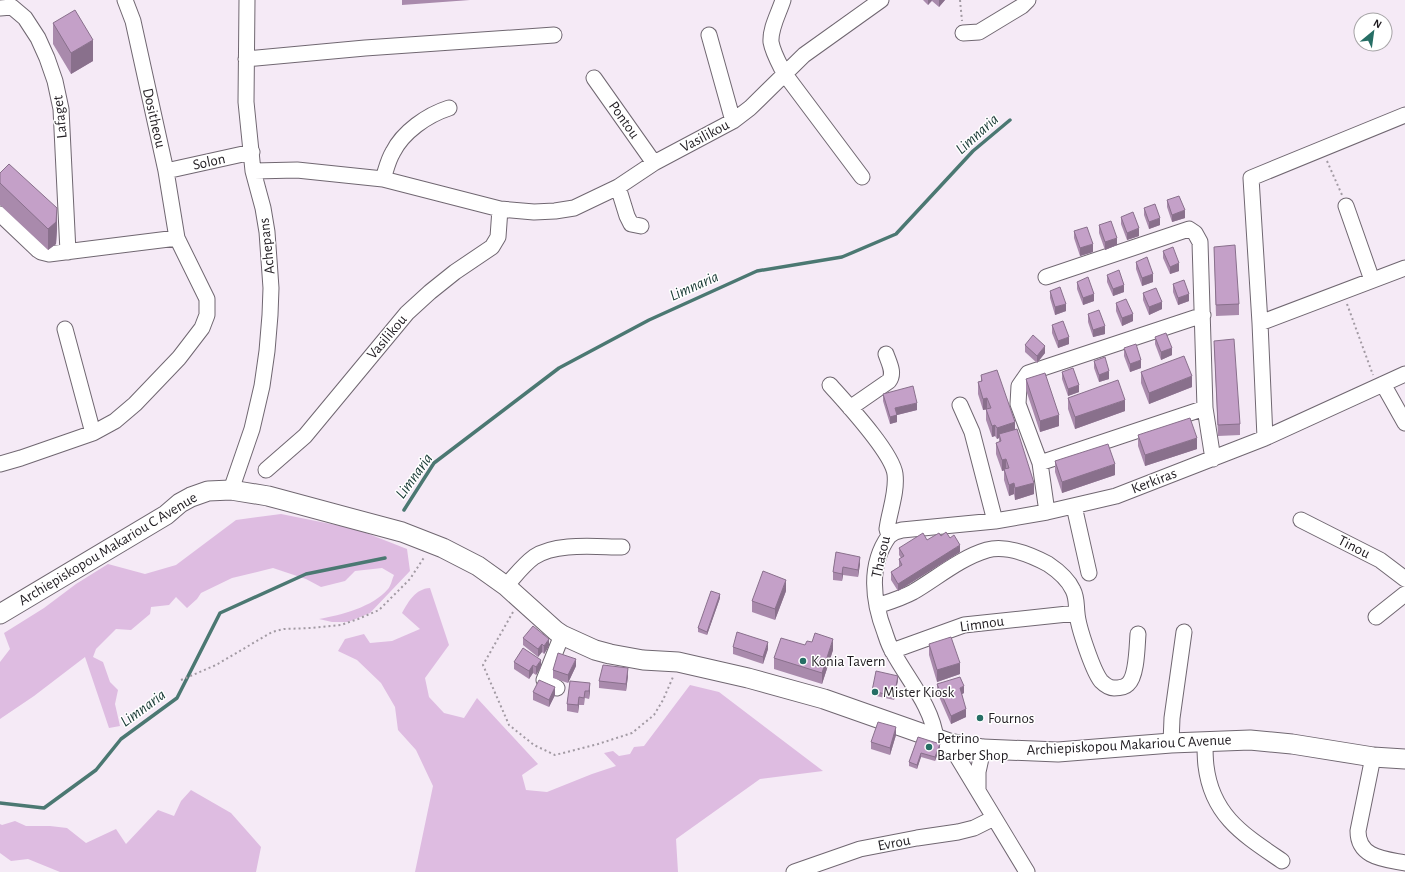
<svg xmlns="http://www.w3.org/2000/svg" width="1405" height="872" viewBox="0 0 1405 872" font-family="'Alegreya Sans',sans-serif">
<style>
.green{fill:#debce1}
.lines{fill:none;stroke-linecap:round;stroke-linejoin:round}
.stream{stroke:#4b7872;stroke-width:3.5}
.minor-casing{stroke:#706771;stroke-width:17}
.major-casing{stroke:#706771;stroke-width:21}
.path{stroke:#a29aa3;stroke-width:2;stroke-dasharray:2 3;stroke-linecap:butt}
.minor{stroke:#fff;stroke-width:15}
.major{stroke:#fff;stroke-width:19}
.wall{fill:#a98aac}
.shaded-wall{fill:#89708c}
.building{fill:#c4a0c8;stroke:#89708c}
.poi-dot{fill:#266e65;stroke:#fff;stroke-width:1.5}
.labels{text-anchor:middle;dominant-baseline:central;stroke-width:3;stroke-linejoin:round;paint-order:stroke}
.street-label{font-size:15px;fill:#201c21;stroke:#fff}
.poi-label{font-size:15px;fill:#201c21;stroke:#fff;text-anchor:start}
.water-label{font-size:16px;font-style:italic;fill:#193a35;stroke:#fff}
</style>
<rect width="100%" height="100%" fill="#f5eaf6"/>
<path class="green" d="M281,514L356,529L407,549L410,571L370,613L348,622H332L319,619C341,615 373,607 388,589C391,586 392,579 394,575L382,568L355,571L345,581L321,587L306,579L273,568L232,578L201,593L197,599L187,608L176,597L169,605L151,607L150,614L131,630L116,629L96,649L93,657L103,662L110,682L118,690L115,704L120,726L109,728L85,657L34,696L0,719V662L10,649L4,633L44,608L76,584L108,564L145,574L176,565L236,520Z
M430,588L449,645L425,678L429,697L444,713L464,718L477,698L538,764L522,775L526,790L547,792L592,774L616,766L604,753L613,751L619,756L630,754L634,747L644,746L690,685L719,692L823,771L760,779L676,839L678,872H415L433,786L416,750L398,730L395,707L381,683L357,660L338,651L345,639L364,634L370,643L392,641L420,629L402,613C409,601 415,589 430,588Z
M191,790L231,813L261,847L256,872H60L28,859L11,861L0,853V824L2,825L15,821L26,826H50L67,828L86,843L116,829L126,844L158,810L174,816L181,801Z"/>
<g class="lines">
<path class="stream" d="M404,510L434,463L559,368L649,320L757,271L842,257L896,234L973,151L1010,120
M0,803L44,808L96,770L121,739L177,698L220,613L306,574L385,558"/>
<defs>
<path id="minor" d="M783,0C779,13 770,28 771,42C773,53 779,63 784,73L862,177
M0,8L12,7L25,18L38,38L47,58L55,81L61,109L68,252
M963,33L979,32L1022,6L1028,0
M709,35L733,121
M246,59L365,48L554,35
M594,78L654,163
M166,171L252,152
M253,171L297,170L383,179L500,209L534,212L555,211L574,208L618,187L654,163L733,121L750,108L804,55L881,0
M383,179C386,170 388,160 393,152C403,132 427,115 449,108
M618,187L627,216L631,224L641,226
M1346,206L1372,280
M0,214L38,250L41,252L49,254L177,238
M1046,277L1189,229L1195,233L1200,242L1205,408L1213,459
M1260,323L1405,268
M65,329L93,433
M1383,384L1405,423
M830,385C846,403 892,452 895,474C897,490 891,507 888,523L887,529L889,536C868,565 873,602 885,633C887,639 889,646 893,652C908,680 932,706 936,739
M960,405L972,432L995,521
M850,408L889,381C895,373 889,363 886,354
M1265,438L1260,323L1251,178L1405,115
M1040,463L1205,408
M0,464L21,458L93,433L115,421L135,404L179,358L202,328L207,315V299L177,238L166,171L133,21L125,0
M266,470L305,436L407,313L430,292L455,272L492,247L498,237L500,209
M231,490L252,429L262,386L267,351L270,315L271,288L267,232L263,208L253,171L246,102L247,0
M1074,506L1089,573
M1047,512L1040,463L1018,404L1019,386L1028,373L1203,315
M1301,520L1380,560L1405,579
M889,536L895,532L902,530L995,521L1047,512L1116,496L1265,438L1405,374
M506,586C515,576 523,565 534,557C556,542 597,547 622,547
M877,606C889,602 902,598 913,592C937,578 960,558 987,550C1006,545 1031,555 1048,564C1057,570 1068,579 1073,590C1077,598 1076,605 1077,613C1078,627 1093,671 1101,681C1105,685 1109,688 1114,688C1119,688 1125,687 1128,684C1137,676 1137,646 1138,634
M1376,617L1405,594
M892,651L964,625L1077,613
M557,688L544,680L562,635
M1205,742C1205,750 1205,758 1206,766C1212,816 1244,835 1282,861
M949,743L1027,872
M1171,743L1172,718L1184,632
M1373,757L1358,831C1358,858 1385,859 1405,863
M978,790V772L983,749
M794,872L860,849L917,838L958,832L974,828L994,818"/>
<path id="major" d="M0,614L166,515L180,503L191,497L208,491L231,490L268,496L402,532L443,548L478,566L506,586L556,631L562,635L595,650L610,654L643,660L678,662L748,678L824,699L949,743L983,749L1058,752L1171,743L1250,740L1292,744L1373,757L1405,759"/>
</defs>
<use href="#minor" class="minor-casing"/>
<use href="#major" class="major-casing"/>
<path class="path" d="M960,0L962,21
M1327,161L1342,195
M1347,304L1373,375
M513,612L483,665L509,725L534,745L555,755L598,744L632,733L654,715L663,700L673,677
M181,680L216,665L272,632L284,629L311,628L341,625L358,619L379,610L410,579L425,556"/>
<use href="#minor" class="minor"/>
<use href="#major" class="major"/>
</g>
<path class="wall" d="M402,0H470L402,5Z
M923,0H945L939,7L932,1L928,5Z
M53,23L93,61L71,74L53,44Z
M0,173L57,229L56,244L48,250L0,205Z
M1167,200L1185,218L1172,222L1167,207Z
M1144,208L1160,225L1149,229L1144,215Z
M1121,217L1139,236L1127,240L1121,224Z
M1099,225L1117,245L1105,250L1099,233Z
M1074,231L1093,252L1080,256L1074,238Z
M1214,247L1239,304V315L1216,316Z
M1163,251L1179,271L1170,274L1163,258Z
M1136,262L1153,282L1142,286L1136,269Z
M1107,275L1124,292L1113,296L1107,282Z
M1077,282L1094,301L1083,305L1077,289Z
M1173,284L1189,301L1178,305L1173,292Z
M1050,291L1066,311L1055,315L1050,298Z
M1143,293L1162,309L1149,315L1143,300Z
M1116,303L1133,321L1122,326L1116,311Z
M1088,314L1105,334L1093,337L1088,322Z
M1052,325L1069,344L1058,348L1052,333Z
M1155,337L1172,355L1161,360L1155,344Z
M1214,341L1240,424V435L1218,436Z
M1025,345L1045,353L1037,363L1025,352Z
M1124,348L1141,368L1130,372L1124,356Z
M1094,361L1109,379L1099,382L1094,368Z
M1062,372L1079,392L1068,396L1062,379Z
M1141,372L1192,387L1149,404L1141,383Z
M981,375L1015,430L1034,494L1015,500L1014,494L1009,496L1004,480V470L1002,471L996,454V443L999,442V438L997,439L995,436L992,437L986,420V409H987L983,410L978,394V382L981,381Z
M1026,379L1059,426L1040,432L1026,390Z
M883,394L917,410L897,415V422L890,424L883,401Z
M1068,398L1125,411L1075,429L1068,409Z
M1138,435L1197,449L1145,466L1138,446Z
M1055,461L1115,475L1062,493L1055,472Z
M941,536L960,552L898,591L891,580V572L899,567V559L901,558L899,555V548Z
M836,552L860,564L858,577L843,575L842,581L833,580V572Z
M786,591L775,620L752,612V601Z
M720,598L707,635L698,632V628Z
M523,638L549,646L544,654L542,652L538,657L523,645Z
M812,642L833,650L822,684L774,669V658Z
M929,644L960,674L937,682L929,655Z
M733,647L768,649L763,664L733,654Z
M514,662L541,667L536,675L533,673L529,679L514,669Z
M576,666L568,683L553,678V670Z
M628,676L626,691L599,688V681Z
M898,680L894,700L872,695V691Z
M570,681L590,691L589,699L585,698L584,705H579L578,713L567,711V704Z
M937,684L964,693L962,694L966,717L951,724L937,692Z
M533,692L555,695L549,707L533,700Z
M896,735L890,755L871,749V742Z
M918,737L940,747L935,761L921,757L917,769L909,766V762Z"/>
<path class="shaded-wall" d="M928,0H932L928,5Z
M939,0H945L939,7Z
M93,40V61L71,74V53Z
M57,208V229L56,244L48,250V229Z
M1185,210V218L1172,222V215Z
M1160,218V225L1149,229V222Z
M1139,228V236L1127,240V233Z
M1117,238V245L1105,250V242Z
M1093,244V252L1080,256V248Z
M1179,263V271L1170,274V267Z
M1153,274V282L1142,286V278Z
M1124,285V292L1113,296V289Z
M1094,294V301L1083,305V298Z
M1189,294V301L1178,305V298Z
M1162,302V309L1149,315V307Z
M1066,304V311L1055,315V307Z
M1133,314V321L1122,326V318Z
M1105,326V334L1093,337V330Z
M1069,337V344L1058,348V341Z
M1045,346V353L1037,363V356Z
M1172,348V355L1161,360V352Z
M1141,360V368L1130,372V364Z
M1109,371V379L1099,382V375Z
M1192,376V387L1149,404V393Z
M1079,385V392L1068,396V389Z
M987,398V409L983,410V399Z
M1125,400V411L1075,429V417Z
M917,403V410L897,415V422L890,424V417L895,408Z
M1059,415V426L1040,432V421Z
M1015,422V433L999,434V438L997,439V428Z
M995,425V436L992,437V426Z
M1197,438V449L1145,466V455Z
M1006,459V470L1002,471V460Z
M1115,464V475L1062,493V482Z
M1014,483V494L1009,496V485Z
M1034,483V494L1015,500V488Z
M960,545V552L898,591V584Z
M860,557V564L858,577V570Z
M843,567V575L842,581V574Z
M786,580V591L775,620V609Z
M720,594V598L707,635V632Z
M549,639V646L544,654V646Z
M833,639V650L822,684V673Z
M768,642V649L763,664V657Z
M542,644V652L538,657V649Z
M576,659V666L568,683V675Z
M541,660V667L536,675V667Z
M960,663V674L937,682V670Z
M533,665V673L529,679V671Z
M628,668V676L626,691V684Z
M898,676V680L894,700V696Z
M590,683V691L589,699V691Z
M964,686V693L960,695V688Z
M555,687V695L549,707V700Z
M579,697V705L578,713V705Z
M966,709V717L951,724V716Z
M896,727V735L890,755V748Z
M940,744V747L935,761V757Z
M921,753V757L917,769V765Z"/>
<path class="building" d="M75,10L93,40L71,53L53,23Z
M9,164L57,208L56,222L48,229L0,183V173Z
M1179,196L1185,210L1172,215L1167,200Z
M1155,204L1160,218L1149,222L1144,208Z
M1133,212L1139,228L1127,233L1121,217Z
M1111,221L1117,238L1105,242L1099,225Z
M1087,227L1093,244L1080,248L1074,231Z
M1235,245L1239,304L1216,305L1214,247Z
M1173,247L1179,263L1170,267L1163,251Z
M1147,257L1153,274L1142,278L1136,262Z
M1119,270L1124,285L1113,289L1107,275Z
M1088,277L1094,294L1083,298L1077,282Z
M1184,280L1189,294L1178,298L1173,284Z
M1060,287L1066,304L1055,307L1050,291Z
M1156,288L1162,302L1149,307L1143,293Z
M1126,299L1133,314L1122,318L1116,303Z
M1099,310L1105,326L1093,330L1088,314Z
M1063,321L1069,337L1058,341L1052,325Z
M1166,333L1172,348L1161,352L1155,337Z
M1033,335L1045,346L1037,356L1025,345Z
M1234,339L1240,424L1218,425L1214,341Z
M1136,344L1141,360L1130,364L1124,348Z
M1184,356L1192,376L1149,393L1141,372Z
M1105,357L1109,371L1099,375L1094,361Z
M1073,368L1079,385L1068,389L1062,372Z
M997,370L1015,422L997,428L995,425L992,426L986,409L991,408L987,398L983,399L978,382L982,381L981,375Z
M1045,373L1059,415L1040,421L1026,379Z
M1118,380L1125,400L1075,417L1068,398Z
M913,386L917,403L895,408L897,415L890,417L883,394Z
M1190,418L1197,438L1145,455L1138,435Z
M1017,429L1034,483L1015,488L1014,483L1009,485L1004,469L1009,468L1006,459L1002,460L996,443L1001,441L999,434Z
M1108,444L1115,464L1062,482L1055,461Z
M946,532L950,538L954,535L960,545L898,584L891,572L902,565L899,559L904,556L899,548L923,533L927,540L939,533L941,536Z
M836,552L860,557L858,570L843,567L842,574L833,572Z
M763,571L786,580L775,609L752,601Z
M711,591L720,594L707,632L698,628Z
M533,626L549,639L544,646L542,644L538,649L523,638Z
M737,632L768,642L763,657L733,647Z
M815,633L833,639L822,673L774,658L781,638L805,645L807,641L812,642Z
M951,637L960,663L937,670L929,644Z
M523,648L541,660L536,667L533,665L529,671L514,662Z
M558,653L576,659L568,675L553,670Z
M603,665L628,668L626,684L599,681Z
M876,671L898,676L894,696L872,691Z
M960,677L964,686L960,688L966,709L951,716L937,684Z
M539,680L555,687L549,700L533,692Z
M570,681L590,683L589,691H585L584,698L579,697L578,705L567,704Z
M878,722L896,727L890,748L871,742Z
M918,737L940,744L935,757L921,753L917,765L909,762Z"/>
<g class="poi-dot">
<circle cx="803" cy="661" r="4"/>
<circle cx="875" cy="692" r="4"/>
<circle cx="980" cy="718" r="4"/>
<circle cx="929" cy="747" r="4"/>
</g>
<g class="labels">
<g class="street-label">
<text transform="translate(60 117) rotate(-96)">Lafaget</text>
<text transform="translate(154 118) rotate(77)">Dositheou</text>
<text transform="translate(624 120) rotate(55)">Pontou</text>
<text transform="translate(705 136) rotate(-28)">Vasilikou</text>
<text transform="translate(209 162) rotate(-12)">Solon</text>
<text transform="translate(267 246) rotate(-96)">Achepans</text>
<text transform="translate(387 337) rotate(-50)">Vasilikou</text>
<text transform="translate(1154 481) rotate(-21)">Kerkiras</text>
<text transform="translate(1354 547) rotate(27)">Tinou</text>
<text transform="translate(108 549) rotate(-31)">Archiepiskopou Makariou C Avenue</text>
<text transform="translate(881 557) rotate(-77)">Thasou</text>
<text transform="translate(982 624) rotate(-8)">Limnou</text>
<text transform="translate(1129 745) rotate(-3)">Archiepiskopou Makariou C Avenue</text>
<text transform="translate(894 843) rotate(-11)">Evrou</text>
</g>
<g class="poi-label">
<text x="811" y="661">Konia Tavern</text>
<text x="883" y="692">Mister Kiosk</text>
<text x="988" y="718">Fournos</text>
<text x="937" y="738">Petrino<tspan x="937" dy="17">Barber Shop</tspan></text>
</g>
<g class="water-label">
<text transform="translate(977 134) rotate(-42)">Limnaria</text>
<text transform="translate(694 286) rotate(-24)">Limnaria</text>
<text transform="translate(414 476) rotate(-54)">Limnaria</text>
<text transform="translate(143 708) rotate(-36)">Limnaria</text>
</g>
</g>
<g transform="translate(1373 32) rotate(29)"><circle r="19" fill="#ffffff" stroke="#a6a4a6"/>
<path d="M0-3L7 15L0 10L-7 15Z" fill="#266e65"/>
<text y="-6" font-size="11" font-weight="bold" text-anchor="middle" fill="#201c21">N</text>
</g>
</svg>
